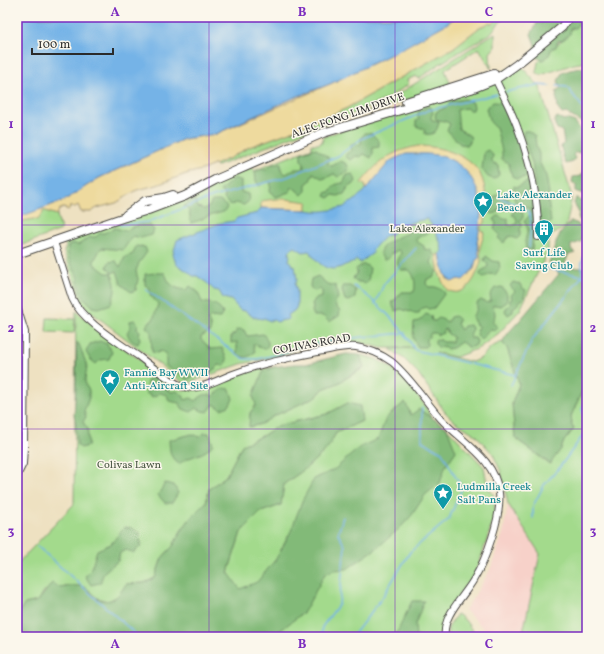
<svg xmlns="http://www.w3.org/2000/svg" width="604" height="654" viewBox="0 0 604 654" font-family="Vollkorn,serif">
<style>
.built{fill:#f7d1c9}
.green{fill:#a3da8c;stroke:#67825c}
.forest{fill:#82ba78;stroke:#567252}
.sand{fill:#eeda9e;stroke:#8c8264}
.water{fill:#74b3e7;stroke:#506f89}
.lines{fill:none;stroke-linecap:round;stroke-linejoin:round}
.stream{stroke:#74b3e7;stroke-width:1.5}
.minor-casing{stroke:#484642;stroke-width:8}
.tertiary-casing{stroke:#484642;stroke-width:10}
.minor{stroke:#fff;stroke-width:6}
.tertiary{stroke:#fff;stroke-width:8}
.grid{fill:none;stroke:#7b2cbf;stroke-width:1;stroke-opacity:0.55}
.labels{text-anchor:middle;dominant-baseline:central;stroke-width:3;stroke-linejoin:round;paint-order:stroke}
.street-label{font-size:11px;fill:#2b2b2b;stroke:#fbf7ec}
.culture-label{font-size:11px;fill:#0d838f;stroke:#fbf7ec;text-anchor:start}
.park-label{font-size:11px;fill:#495743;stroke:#fbf7ec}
.neatline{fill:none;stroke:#7b2cbf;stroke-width:1.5}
.grid-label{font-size:13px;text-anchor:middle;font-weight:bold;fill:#7b2cbf}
</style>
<rect width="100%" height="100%" fill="#fbf7ec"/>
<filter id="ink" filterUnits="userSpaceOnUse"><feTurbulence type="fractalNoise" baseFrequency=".025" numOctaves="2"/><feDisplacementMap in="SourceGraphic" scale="8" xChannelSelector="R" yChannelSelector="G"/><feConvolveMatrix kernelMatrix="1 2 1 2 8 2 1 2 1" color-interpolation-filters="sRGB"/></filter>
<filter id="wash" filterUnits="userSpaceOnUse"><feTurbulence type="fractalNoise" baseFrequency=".012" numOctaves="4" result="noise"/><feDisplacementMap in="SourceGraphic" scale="16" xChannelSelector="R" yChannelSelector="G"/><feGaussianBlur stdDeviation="0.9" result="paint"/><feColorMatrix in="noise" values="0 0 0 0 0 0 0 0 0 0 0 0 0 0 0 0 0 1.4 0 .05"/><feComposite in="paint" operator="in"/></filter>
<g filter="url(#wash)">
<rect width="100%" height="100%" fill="#eee1c1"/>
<path class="built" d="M508,504L540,554L522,637H492L465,610L475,595L490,570L503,533Z"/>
<path class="green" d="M498,17H506L499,23L490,34L441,63L418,79L416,76L407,80L409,84L388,98L369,107L364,108L355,113L303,132L218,166L213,165L230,158L249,147L303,127L347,108L453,48L480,27Z
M581,17H587V62L574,64L541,75L536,72L538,62L564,38Z
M495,33V47L490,53L491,69L479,48L445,70L450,83L448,88L359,114L378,107Z
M520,65L540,87L572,197L566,227C552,235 548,234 548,251L520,310L499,333L479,348L456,357L436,353L472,362L481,358L491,347L502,342L507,348L519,384L512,403L515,438L549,464L561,449L564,441L574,429L571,424L572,423L571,416L587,380V637H522L540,554L508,504L501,472L493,454L476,435L454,421L445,412L418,373L403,358L390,349L414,348H382L361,343L341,345L340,341L295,349L283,356L241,364L185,384L87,309L82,303L64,252L66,246L64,241L253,167V171L312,148V144H320L323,140V137Z
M43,210L57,215L61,230L17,247V224L21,223V221L34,219Z
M76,311L96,328L182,390C203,393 221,380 241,374C252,371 263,368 274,367L263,372L256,405L250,413V427L261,424L274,416L317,396L323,389L338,383L364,368L360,355L376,359L392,368L408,383L424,404L431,417L447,428L484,467L488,488L493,494L495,501L494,518L479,564L473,578L464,587L448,613L442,626L441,637H146L239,589L228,573L241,532L261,512L281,505L284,484L305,469L327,449L336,433L362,421L348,403L327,414L277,426L264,435L242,445L226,476L209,489L206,502L192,516L181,531L173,546L162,558L155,578L144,583L126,584L120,595L108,601L97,598L86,588L70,586L44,591L38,601L25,604L17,614V564L74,504Z
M47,318L75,319L74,333L46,332Z
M457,614C467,619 470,629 477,637H448V628Z"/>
<path class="forest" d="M549,17H583L578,19L579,23L575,28H571L570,34L563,40L558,41L556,47L552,48L549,55L543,60L533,56L535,45L531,34L537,23H542Z
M587,67V133L586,125L566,113L562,114L558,109L557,99L556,98L557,90L561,88L558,81L562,73L570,70Z
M465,99L473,103L474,107L473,110H469L466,108L457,110L459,129L470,136L471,139L467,145L460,144L447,130L450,124C444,119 440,122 435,118L436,112L447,107L451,101Z
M493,102L503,103L507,112L510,121L514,125L517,136L523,149V157L526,162L528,171L526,177L517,179L512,176L509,164L502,159V151L496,127C489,124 488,116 486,108Z
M426,107H431L433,113L431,117L432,120L439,121C438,130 434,136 425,134V131L423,128H421L416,126V121L419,119L417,115L419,111Z
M557,117L564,120L566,119L575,122L587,139L586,151L581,153L576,152L573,155L575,158L573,162L566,164C563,158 562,152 561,146L564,143L562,131L556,128L554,121Z
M524,131H529L535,136L536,146L539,154V161L546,176L549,193L548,200L551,222L547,224L540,223L532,163L523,135Z
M365,133H371L379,141V147L373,148V153L371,158L364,154L360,157L356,156L351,160L346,157V154L352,150L350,146L355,142L359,146L361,143V138Z
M315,148L329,158L328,165L332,166L341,161L347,164L349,170L338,177L334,174L323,179L313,173L310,181L306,184V191L302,195L294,188L292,187L290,192C284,193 281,196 275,197L270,191L271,182L264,183L259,186L256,181L255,172L262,169L266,170C270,164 274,164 281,164V170L286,174L294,169H303L304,164L301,160V153Z
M488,150L493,155L492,162L498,165L499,175L494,179L488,177L482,169L484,152Z
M587,163V193L584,194L576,191V185L572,182L573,177L581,176L583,173L584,164Z
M353,174L356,181L353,185L349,186L344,194L338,196L333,195L329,198L325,196L327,192H330C332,185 336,184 343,183L347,175Z
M234,178L241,181V192L248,194L249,201L244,205L236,203L231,205L224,199L225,195L220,191Z
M527,182H529C531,186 530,188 531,192C535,210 534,231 532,250L526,249L525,241L528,229L524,221L529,216L530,210C524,204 514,207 514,196C514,192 513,190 514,186L517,187Z
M496,195H501L509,199C509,204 508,207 503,208L501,206L497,213L492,214L489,211L493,199Z
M576,198H578L581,201L587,200V224L582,225L578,217L579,213L574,203Z
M195,200L198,207L204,209L209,207L212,201H220L227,207L225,211C222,213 219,213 216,214C207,216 200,221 191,223L189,211L184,206L189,201Z
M516,207L523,213V218L520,220L522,226L520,229V236L517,239L510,236L506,239L504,243L498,238L500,235L494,229L496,224L494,219L499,215L503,219L508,218V225L512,226L516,224L517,220L515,216L512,215Z
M571,221L578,224L583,232L581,242L571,245V250L575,253L568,255L565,264C572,268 580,269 587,267V380L571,416L572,423L571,424L574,429L564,441L561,449L550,464L515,438L512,403L519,384L507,348L502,342L509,332L521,319L559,274L549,262C554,254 554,244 559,236C562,230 568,227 571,221Z
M141,225H150L154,230L152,235L141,238L133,236L123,250L101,248L94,261V264L106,273H111C117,284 116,292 111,304L99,308L93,307C90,303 84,299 82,295C78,289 79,283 77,276C73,265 66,259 68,246L73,243L78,245L90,237H96L100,233H104L115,228L126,231L132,227Z
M422,225L427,228L428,233L417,238L416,241L424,246V249L431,250L434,255L431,263L437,271L433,278L427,279L426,284L429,287C436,286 440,288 445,293L434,308L428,309L426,307L421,309L419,313H413L411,311L410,312L401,309L395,311L393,306L392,301L395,300L402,292H414C416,285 415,275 409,270H401C394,261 399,261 401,252L398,250L391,254L389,258L384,260L380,254C380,252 381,249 382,248C384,244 402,234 407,234L409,231L414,230L416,226Z
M136,246L145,247L147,252L139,263L136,271L138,279L136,290L131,292L121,284L117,271L112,273L107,267L109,262L116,261L120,267L125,257L133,254Z
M486,256L493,261L499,262L500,268L495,275L490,274L483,278L480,275L481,271L487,268L488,265L484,260Z
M362,265H366L370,268L368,282L364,284L361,282H356L353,278L357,273L356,269Z
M157,273H165C169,285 173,288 186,290L190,286L197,291L202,302C215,305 213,300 223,313L220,318L210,317L208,320L211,327L210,332L201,337V340L206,344L210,349L222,348L227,360L224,366L219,365C211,376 197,373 187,380C180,374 173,372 166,366V354L161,351L157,353L152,352L151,331L146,327L148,323L153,320L158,304L150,295V288L145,285V274Z
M318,276L327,284L336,286L338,298L335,302L336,307L340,311L339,316L329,322L323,316H314L312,311L313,308L312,304L315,299L322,297V291L320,289L315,291L312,290L310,286L311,279Z
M513,282L520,284L522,288L526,290L523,299L520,301L518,304L513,308V312L508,315L505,311L506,308L511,304L509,301L512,299L511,295L515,291L510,286Z
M343,286H350L356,290L355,298L349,301L345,300L342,291Z
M502,287L507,294V302L501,306L495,305L492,306C496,312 496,316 492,322L497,326L495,330L490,329C487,334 484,336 481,340L478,337L476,330L479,326L476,325L472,317L477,309V303L481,300L487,303L491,301L490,295L495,288Z
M426,314L431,316L432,321H435L439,318L448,322L450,317L455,316L459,320L457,324L461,330L464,326L470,325L472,328L470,338H475L477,341L476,345L470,348L461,342L453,348L447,349L443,346L439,348L435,344V340H441L443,342H452L453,337L448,334L446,330L444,329L443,333L438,335L435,333H431L429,337L427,339V345L425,347H418L413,338L414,322L419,321Z
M135,320L138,324L137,328L140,331L139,336L140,339L138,344C132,342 129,339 127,332L130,329V321Z
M239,329L244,330L247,336L263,334C267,339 271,344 265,349L258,347L256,344H253L255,352C248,358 245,359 237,354V342L231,343V336L236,333V330Z
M100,341L107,344L112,352L109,359L100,360L96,364L90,359L86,352L90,344Z
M77,342L79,344L87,366L85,380L86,386L89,390V398L84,411L86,417L83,422L88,429C87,435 89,440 88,446L81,448L77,445L76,424L74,415L76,388Z
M346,354L360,355L364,367L338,383L323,389L317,396L274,416L261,424L249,427L250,413L256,405L253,396L263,372L274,367L294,364H306Z
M157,376L165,382L166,389L172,392L177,391L183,395L185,400L191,398L196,401C201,395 206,393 213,396L223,388L230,389L233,399L229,406L221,409L214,404L208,412L202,411L197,408L191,412L183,409L179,403L169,401L167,395L160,393L153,397L146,393C146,382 146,378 157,376Z
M405,402L411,415L419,409L447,428L456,451L445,467L440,483L425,495L412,515L401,527L377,548L347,569L334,570L325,574L304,612L272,637H17V614L25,604L38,601L52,583L61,588C69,586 79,584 86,588C90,590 93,596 97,598C112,606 119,595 126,584L144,583L155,578L162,558L173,546L181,531L192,516L206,502L209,489L226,476L242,445L264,435L277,426L327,414L348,403L360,406L362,421L336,433L327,449L305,469L284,484L281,505L261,512L241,532L228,572L240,589L257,582L276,559L291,531L302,501L314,479L335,469L360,447L378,439L386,418Z
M204,433H209L213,444C204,457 191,454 179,464C169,457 170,451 169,440L192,434L200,437Z
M165,483L174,485L178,493L172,503H165L158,495Z
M124,527L132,528L140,533L141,546L133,553L126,550L120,553L118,561L104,572L100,583L91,585L85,576L91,570L97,550L111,544Z
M412,601H424L415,625L416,637H395Z"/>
<path class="sand" d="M456,17H498L492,24L489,23L480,27L453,48L347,108L303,127L249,147L230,158L205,169L186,174L157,185L137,190L116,203L97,208L91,212H81L78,205L75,207H69L70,209L69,210L63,208L59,210L57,215L43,210V213L38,220L34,219L21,221V223L17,224V216L64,200L99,178L184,139L216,134L330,84L448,23Z
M418,146C439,146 469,154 480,174C488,189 486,208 485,223L481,226V230L484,233C483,239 481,243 480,248C480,252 481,257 481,261C478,272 471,290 458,292C455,293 451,291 448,291C439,278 438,270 436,255L440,254L444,270L447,279H458L469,272L474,266L479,250L477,241L481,213L370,185L366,189L365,185L361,183C379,161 389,152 418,146Z
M276,199H286L308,202L307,204V210L261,208V201Z"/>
<path class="water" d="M17,17H454L448,23L394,53L330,84L293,98L216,134L184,139L99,178L65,200L17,218Z
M406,154C416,154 426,153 436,155C465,160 481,185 481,212C481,218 480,225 479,231C479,235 477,239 477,243C478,248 479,252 479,258L476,260L474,269C469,272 468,276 463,280L458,279L452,282C443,276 442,264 440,254L442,251L441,244L434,228L427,219C420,220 406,223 402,228L394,229L392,234L385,236L372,250L374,252L360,263L359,261L356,260C353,264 350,263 345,265C328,275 319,264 309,251L303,252L295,247L290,250L289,255L290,256L289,260L292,265L295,266L297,280L295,284L297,291V306L295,310L287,316L289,319L276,322L274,320L270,321L264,318L262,319L253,317L245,311L240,310L231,300L223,298L219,291L214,290L207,283L197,276H193L187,271L176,264L173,254L177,240L220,223L234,221L237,218L257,213L261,208L307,210C319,213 332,210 344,207C347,203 352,203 355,200C359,196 359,195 363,193L390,161L396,158Z"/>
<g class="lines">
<path class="stream" d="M557,86L567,87L587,113
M506,92L537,85L550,86
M500,198C537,212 532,211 529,248
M120,225L148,222L213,197L287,177L338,156L361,139L429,110L497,94
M545,268L587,277
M354,286C377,302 401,325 415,350L515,375
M145,289L244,359H257L281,354L296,348L342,339L405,333
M375,304L384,284L416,248
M511,385L532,340L582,276V262L587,247
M587,398L582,409L584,416L587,418
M533,518V506L544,485L559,468L587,430
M37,546L139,637
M322,637V627L339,604L345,546L338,534L343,517
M352,637L382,598L410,552L449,519L462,488L442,452L422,441V408"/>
</g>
</g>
<g filter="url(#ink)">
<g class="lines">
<defs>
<path id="minor" d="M494,76C502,94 512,111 518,129C530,162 539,202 538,237
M54,242L72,298C81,320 118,342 138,356C152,367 166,378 181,386C198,392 217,380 233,374C262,363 293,357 323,351C334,349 345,346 356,347C369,349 381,354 392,362C411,378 425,401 441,419C463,443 495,458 499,493C502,516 486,559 474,579C464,597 442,615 445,637
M17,307L25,332L24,447L23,464L17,476"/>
<path id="tertiary" d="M406,102L494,74
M126,215L145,201L164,198L173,195
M17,254L122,218L148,210L185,196L215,180L323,133L471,89L496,79L516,65L538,47L562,27L569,17"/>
</defs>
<use href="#minor" class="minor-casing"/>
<use href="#tertiary" class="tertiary-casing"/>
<use href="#minor" class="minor"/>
<use href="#tertiary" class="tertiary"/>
</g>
</g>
<path class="grid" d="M209,17V637M395,17V637M17,225H587M17,429H587"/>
<defs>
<symbol id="sight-pin" viewBox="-11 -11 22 30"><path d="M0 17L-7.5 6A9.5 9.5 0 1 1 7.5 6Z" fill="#0f9aa8" stroke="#fbf7ec"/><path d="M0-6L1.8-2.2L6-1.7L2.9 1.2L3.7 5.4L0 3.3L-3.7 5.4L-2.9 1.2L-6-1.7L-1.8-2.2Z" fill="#fff"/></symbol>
<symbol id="building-pin" viewBox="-11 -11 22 30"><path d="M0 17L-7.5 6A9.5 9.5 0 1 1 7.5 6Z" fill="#0f9aa8" stroke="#fbf7ec"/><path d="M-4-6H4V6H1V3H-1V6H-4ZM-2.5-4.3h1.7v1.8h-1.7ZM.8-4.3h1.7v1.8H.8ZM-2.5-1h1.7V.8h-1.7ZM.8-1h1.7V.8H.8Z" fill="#fff"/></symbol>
</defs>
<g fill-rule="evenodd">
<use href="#sight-pin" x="472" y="190" width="22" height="30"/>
<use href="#building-pin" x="533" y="218" width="22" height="30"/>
<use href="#sight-pin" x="99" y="368" width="22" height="30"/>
<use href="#sight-pin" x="432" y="482" width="22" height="30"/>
</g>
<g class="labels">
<g class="street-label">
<text transform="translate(348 116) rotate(-19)">ALEC FONG LIM DRIVE</text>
<text transform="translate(312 345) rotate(-10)">COLIVAS ROAD</text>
</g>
<g class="culture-label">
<text x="497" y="195">Lake Alexander<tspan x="497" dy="13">Beach</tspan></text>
<text x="544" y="253" text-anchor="middle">Surf Life<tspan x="544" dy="13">Saving Club</tspan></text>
<text x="124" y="373">Fannie Bay WWII<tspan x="124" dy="13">Anti-Aircraft Site</tspan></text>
<text x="457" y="487">Ludmilla Creek<tspan x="457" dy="13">Salt Pans</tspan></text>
</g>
<g class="park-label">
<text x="427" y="229">Lake Alexander</text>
<text x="129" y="465">Colivas Lawn</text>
</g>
</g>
<rect width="604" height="654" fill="none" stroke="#fbf7ec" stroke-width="44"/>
<path d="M32 48v6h81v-6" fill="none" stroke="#2b2b2b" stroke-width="2"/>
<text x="38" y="48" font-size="12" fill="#2b2b2b" stroke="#fbf7ec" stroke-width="3" paint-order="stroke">100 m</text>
<rect x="22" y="22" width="560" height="610" class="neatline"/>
<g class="grid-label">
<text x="115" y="16">A</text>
<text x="302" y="16">B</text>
<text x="489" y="16">C</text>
<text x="11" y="128">1</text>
<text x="593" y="128">1</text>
<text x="11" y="332">2</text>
<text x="593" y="332">2</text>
<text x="11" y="535">3</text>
<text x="593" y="535">3</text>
<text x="115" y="648">A</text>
<text x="302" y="648">B</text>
<text x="489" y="648">C</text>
</g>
</svg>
